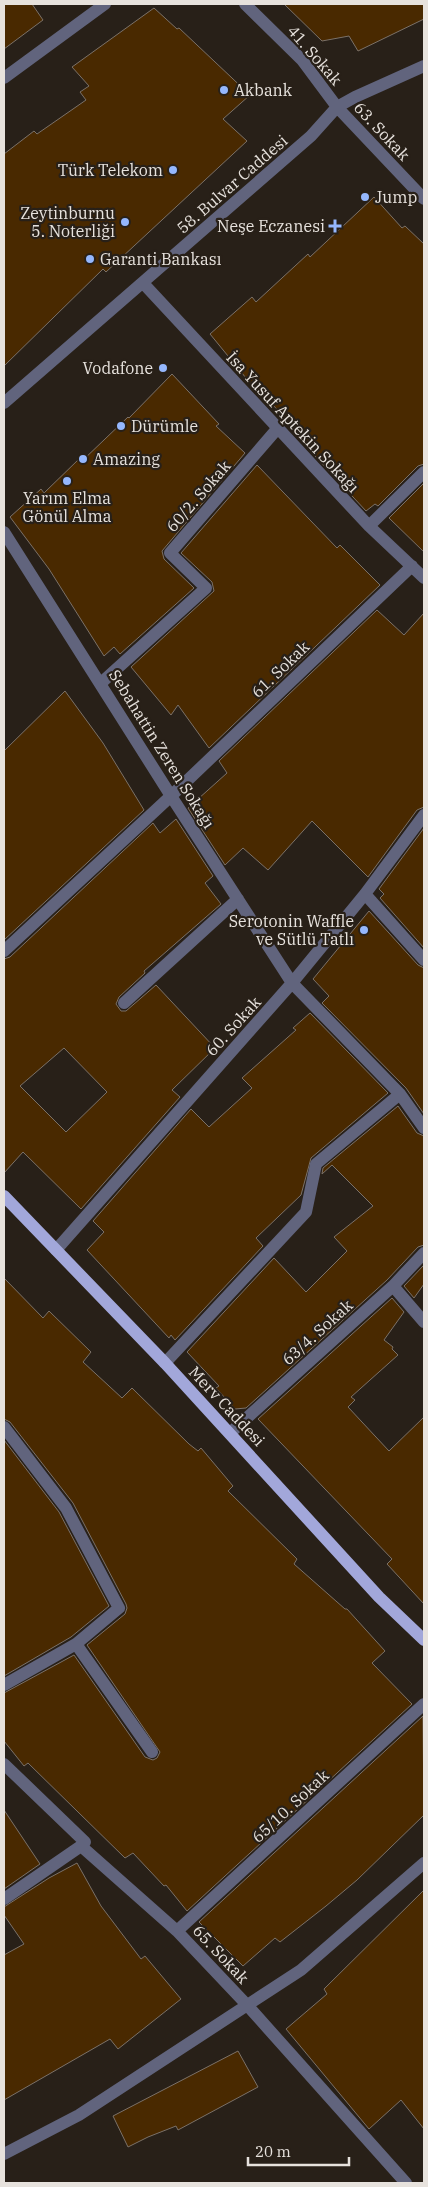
<svg xmlns="http://www.w3.org/2000/svg" width="428" height="2187" viewBox="0 0 428 2187" font-family="'IBM Plex Serif',serif">
<style>
.building{fill:#492900;stroke:#7b7168;fill-rule:evenodd}
.lines{fill:none;stroke-linecap:round;stroke-linejoin:round}
.minor{stroke:#61647d;stroke-width:12}
.major{stroke:#a2a7da;stroke-width:12}
.poi-dot{fill:#95b7fd;stroke:#282018;stroke-width:2}
.labels{text-anchor:middle;dominant-baseline:central;stroke-width:4.5;stroke-linejoin:round;paint-order:stroke}
.street-label{font-size:16px;fill:#e7e2dd;stroke:#282018}
.poi-label{font-size:16px;fill:#e7e2dd;stroke:#282018;text-anchor:start}
</style>
<rect width="100%" height="100%" fill="#282018"/>
<path class="building" d="M4,4H32L43,20L4,49Z
M284,4H424V19L358,51L349,36L322,41Z
M154,8L177,29L179,28L250,95L223,119L247,141L106,272L103,269L4,366V154L34,131L37,134L86,100L80,92L89,86L72,67Z
M374,197L402,228L405,226L424,244V464L418,466L378,506L375,504L366,511L303,443L305,441L257,387L255,389L210,334L252,297L256,302L308,254L310,257Z
M172,374L219,424L216,426L245,453L162,551L164,559L194,588L120,654L114,647L104,656L49,569L10,517L41,489L44,493L79,459L82,461L128,417L129,418Z
M257,465L337,548L340,545L380,585L209,748L178,705L171,715L131,667L214,591L212,582L181,553Z
M424,483V552L389,518Z
M377,610L404,635L424,613V807L417,810L368,877L312,821L268,870L243,848L225,865L188,808L227,773L219,761Z
M65,691L103,743L144,810L4,940V751Z
M176,819L213,876L205,883L221,904L144,971L145,973L119,997L116,1004L121,1011H126L156,985L215,1048L172,1090L180,1097L81,1209L23,1152L4,1173V959L10,957L153,823L160,833ZM64,1048L107,1092L66,1132L20,1086Z
M424,828V948L380,898L384,894L379,889Z
M369,911L418,965L424,968V1114L406,1088L322,1003L329,996L313,979Z
M310,1013L388,1093L311,1158L301,1195L256,1238L263,1246L175,1340L171,1335L169,1338L87,1250L104,1232L93,1221L191,1109L209,1127L252,1088L242,1078L296,1030L293,1028Z
M398,1106L417,1133L424,1136V1245L418,1247L387,1280L246,1408L235,1409L216,1388L219,1386L187,1352L274,1258L306,1292L347,1251L334,1237L373,1206L332,1165L322,1174L323,1168Z
M424,1265V1284L414,1298L404,1286Z
M4,1278L43,1318L49,1311L91,1352L83,1362L122,1398L132,1388L189,1444L198,1451L201,1448L233,1486L228,1491L297,1559L294,1564L345,1609H347L385,1651L372,1663L412,1704L187,1911L166,1885L164,1886L133,1853L125,1858L28,1763L24,1766L4,1741V1693L74,1655L145,1757L153,1760L157,1758L160,1752L87,1645L125,1614L127,1608L126,1604L73,1503L10,1422L4,1419Z
M392,1298L404,1312L384,1340L393,1347L392,1349L398,1355L351,1397L355,1400L348,1407L389,1451L424,1417V1604L387,1564L392,1559L258,1419Z
M4,1440L59,1512L109,1606L71,1637L4,1676Z
M423,1716L424,1815L357,1880L326,1906L280,1942L275,1938L243,1966L199,1922Z
M4,1810L40,1864L4,1889Z
M77,1863L101,1906L141,1959L145,1956L181,1999L118,2049L110,2039L4,2100V1955L24,1944L4,1915V1907L49,1878Z
M424,1890V2129L401,2100L369,2129L286,2029L327,1994L324,1989Z
M238,2051L258,2087L178,2130L176,2126L148,2137L128,2147L113,2116Z"/>
<g class="lines">
<path class="minor" d="M245,4L302,60L337,107L424,199
M4,78L105,4
M143,283L369,526L424,578
M4,403L311,136L337,107L355,97L424,66
M369,526L424,472
M4,532L171,796L292,983L400,1094L424,1128
M101,683L206,588L170,553L277,429
M365,894L424,960
M4,951L171,796L412,566
M124,1003L238,899
M56,1250L292,983L365,894L424,815
M393,1286L424,1322
M165,1363L306,1212L316,1164L400,1094
M4,1427L66,1508L119,1608L76,1644L4,1685
M230,1433L393,1286L424,1253
M76,1644L152,1752
M4,1764L85,1842L81,1846L177,1931L247,2005L406,2183
M4,1899L81,1846
M177,1931L424,1704
M4,2154L79,2115L301,1970L424,1863"/>
<path class="major" d="M4,1196L165,1363L379,1597L424,1640"/>
</g>
<g class="poi-dot">
<circle cx="224" cy="90" r="5"/>
<circle cx="173" cy="170" r="5"/>
<circle cx="365" cy="197" r="5"/>
<circle cx="125" cy="222" r="5"/>
<path d="M332.5 218.5h5v5h5v5h-5v5h-5v-5h-5v-5h5z"/>
<circle cx="90" cy="259" r="5"/>
<circle cx="163" cy="368" r="5"/>
<circle cx="121" cy="426" r="5"/>
<circle cx="83" cy="459" r="5"/>
<circle cx="67" cy="481" r="5"/>
<circle cx="364" cy="930" r="5"/>
</g>
<g class="labels">
<g class="street-label">
<text transform="translate(315 55) rotate(49)">41. Sokak</text>
<text transform="translate(382 131) rotate(47)">63. Sokak</text>
<text transform="translate(232 184) rotate(-41)">58. Bulvar Caddesi</text>
<text transform="translate(293 422) rotate(47)">İsa Yusuf Aptekin Sokağı</text>
<text transform="translate(198 496) rotate(-49)">60/2. Sokak</text>
<text transform="translate(280 669) rotate(-44)">61. Sokak</text>
<text transform="translate(162 749) rotate(58)">Sebahattin Zeren Sokağı</text>
<text transform="translate(233 1026) rotate(-48)">60. Sokak</text>
<text transform="translate(317 1332) rotate(-42)">63/4. Sokak</text>
<text transform="translate(227 1406) rotate(47)">Merv Caddesi</text>
<text transform="translate(290 1806) rotate(-43)">65/10. Sokak</text>
<text transform="translate(221 1954) rotate(47)">65. Sokak</text>
</g>
<g class="poi-label">
<text x="234" y="90">Akbank</text>
<text x="163" y="170" text-anchor="end">Türk Telekom</text>
<text x="375" y="197">Jump</text>
<text x="115" y="213" text-anchor="end">Zeytinburnu<tspan x="115" dy="18">5. Noterliği</tspan></text>
<text x="325" y="226" text-anchor="end">Neşe Eczanesi</text>
<text x="100" y="259">Garanti Bankası</text>
<text x="153" y="368" text-anchor="end">Vodafone</text>
<text x="131" y="426">Dürümle</text>
<text x="93" y="459">Amazing</text>
<text x="67" y="498" text-anchor="middle">Yarım Elma<tspan x="67" dy="18">Gönül Alma</tspan></text>
<text x="354" y="921" text-anchor="end">Serotonin Waffle<tspan x="354" dy="18">ve Sütlü Tatlı</tspan></text>
</g>
</g>
<rect width="428" height="2187" fill="none" stroke="#e7e2dd" stroke-width="10"/>
<path d="M248 2157v8h101v-8" fill="none" stroke="#e7e2dd" stroke-width="2.5"/>
<text x="255" y="2157" font-size="15" fill="#e7e2dd" stroke="#282018" stroke-width="4" paint-order="stroke">20 m</text>
</svg>
